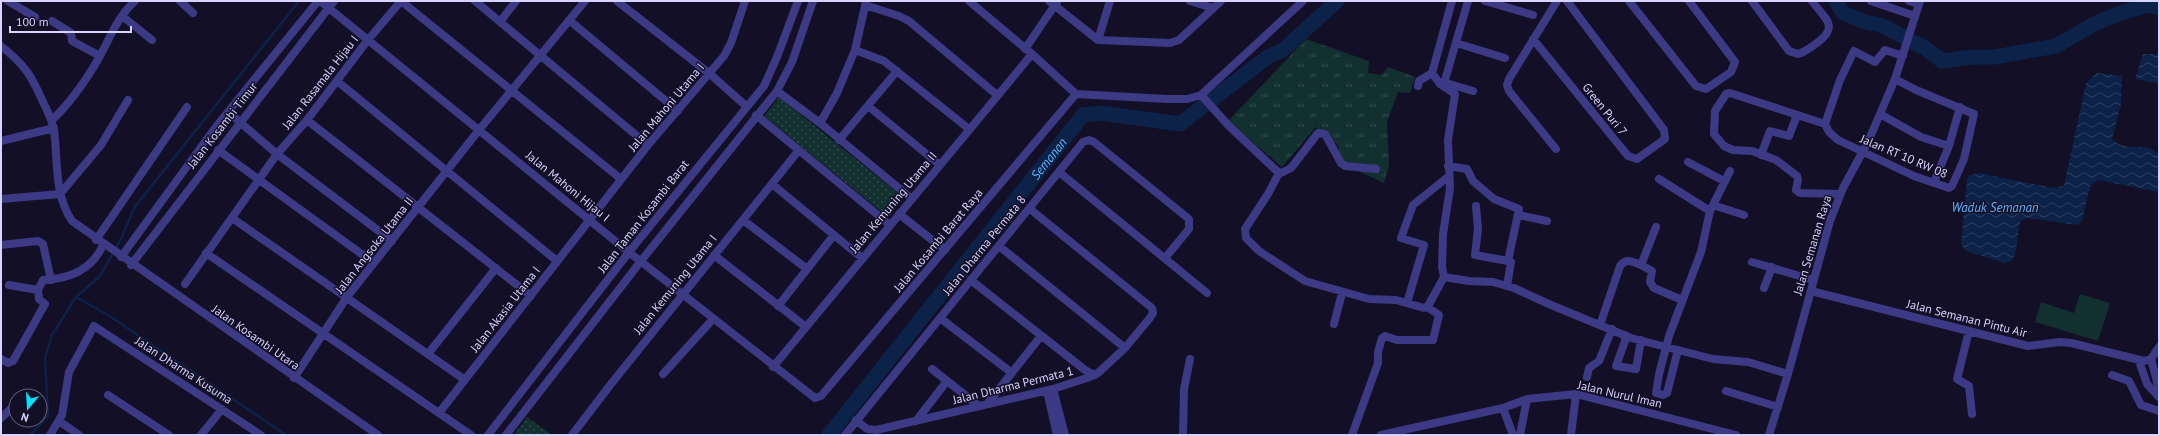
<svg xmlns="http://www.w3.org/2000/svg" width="2160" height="436" viewBox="0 0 2160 436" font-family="'PT Sans',sans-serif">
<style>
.grass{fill:url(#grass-tufts)}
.park{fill:url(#park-dots)}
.garden{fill:#12302f}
.water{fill:url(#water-waves)}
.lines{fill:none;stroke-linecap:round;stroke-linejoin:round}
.stream{stroke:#0c2248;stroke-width:2.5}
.river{stroke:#0c2248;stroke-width:15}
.minor{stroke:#3d3a85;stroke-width:8}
.labels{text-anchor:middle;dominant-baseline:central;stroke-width:3;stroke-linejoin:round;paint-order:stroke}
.street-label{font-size:12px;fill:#d9d4ff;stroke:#130f26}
.water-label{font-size:13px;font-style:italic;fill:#62b6ff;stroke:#130f26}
</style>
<defs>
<pattern id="grass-tufts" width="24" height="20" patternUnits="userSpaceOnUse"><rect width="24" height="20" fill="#12302f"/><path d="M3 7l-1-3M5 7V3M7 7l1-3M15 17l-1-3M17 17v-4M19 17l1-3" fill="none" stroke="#344d4e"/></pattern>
<pattern id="park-dots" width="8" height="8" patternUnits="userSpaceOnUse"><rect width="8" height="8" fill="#12302f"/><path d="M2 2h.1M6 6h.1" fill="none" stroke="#344d4e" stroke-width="1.8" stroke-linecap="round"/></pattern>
<pattern id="water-waves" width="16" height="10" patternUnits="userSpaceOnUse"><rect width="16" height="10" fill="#0c2248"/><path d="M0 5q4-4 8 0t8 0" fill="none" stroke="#2f4163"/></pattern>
</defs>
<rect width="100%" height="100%" fill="#130f26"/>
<path class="grass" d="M1306,39L1369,61L1368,73L1382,75L1388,67L1415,77L1410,93L1398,92L1387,122L1389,166L1384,183L1341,163L1338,145L1316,127L1282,167L1228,121Z"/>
<path class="park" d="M779,97L904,198L888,217L764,116Z
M527,417L552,435H514Z"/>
<path class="garden" d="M2080,294L2110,303L2098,341L2035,322L2041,302L2074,313Z"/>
<path class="water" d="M2143,54H2159V84L2135,79Z
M2097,73L2122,76L2121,104L2112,139C2123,151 2138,144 2151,149C2154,150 2157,153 2159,155V192L2098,180L2093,183L2090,187L2082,221L2077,225L2029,218L2024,219L2020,222L2015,255L2011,261L2005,263L1966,251L1961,244L1967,180L1969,175L1978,173L2053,188L2064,186L2086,83Z"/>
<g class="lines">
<path class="stream" d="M76,297L108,315L286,435
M30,435L48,416L45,358L52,335L76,297L100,276L121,239L134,208L299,1"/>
<g class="river">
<path d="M1836,1L1843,13L1865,22L1881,25L1925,48L1942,61L1971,57H1995L2056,46L2094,24L2120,13L2149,5L2159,8"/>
<path id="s1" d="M829,435L1083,115L1101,113L1180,124L1269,56L1283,50L1337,1"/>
</g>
<path class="minor" d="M8,1L35,17
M180,1L193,13
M320,1L630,253L815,398L821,396L1076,94
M401,1L621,179
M475,1L648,145
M617,1L710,74L746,106
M969,1L1032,54L1076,94L1167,99H1187L1201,95L1303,1
M1049,1L1098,40L1170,43L1179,40L1221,1
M1190,1L1213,8
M1468,1L1445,80L1446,83L1473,91
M1485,1L1533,15
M1629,1L1696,86L1706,89L1731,72L1735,62L1689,1
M1752,1L1789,51L1798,54C1805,52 1811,47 1817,43C1840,26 1825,19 1812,1
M1871,1L1915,16
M1909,1L1919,4
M865,5L899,16L909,21L997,95
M122,16L152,40
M569,20L678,111
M52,21L71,33L72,41L100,56
M500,22L516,1
M1533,39L1628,156L1637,159L1665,139L1664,130L1567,1
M1098,40L1110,1
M1456,43L1505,58
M1,46C26,66 31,75 44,104C48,112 52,121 54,130C58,160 54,195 72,221L378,435
M1025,49L1057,2
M855,50L884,61L969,129
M1432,73L1440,84L1455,94L1448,140L1450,188L1443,234L1442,267L1444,277
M337,81L557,261
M1418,86L1419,81L1432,73L1452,1
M777,91L820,123L912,199
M1201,95L1229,126L1279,173L1268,194L1245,229L1246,238L1259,251L1305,281L1369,299L1396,300L1424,308L1428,306L1444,277
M868,106L940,165
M228,112L277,154L392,241
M1880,114L1921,137L1949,146L1960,107
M756,115L890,225
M52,120C71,102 87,79 100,56C111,36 118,16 135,1
M307,120L531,296
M820,123L837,93L855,50L866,2
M1825,124L1840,80L1854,51L1875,62L1885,50L1903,56
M839,140L897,71
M1,141L54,128
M1556,149L1509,91L1507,85L1509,79L1557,1
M218,150L374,263
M1761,155L1770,131L1789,136L1797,115
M1688,162L1724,181
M1448,166L1467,169L1473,181L1494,199L1519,209L1508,261L1511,262L1507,286
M1059,172L1207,293
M1279,174L1291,168L1318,133L1325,134L1341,163L1345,166L1376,169
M1659,179L1710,211
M1934,182L1949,146
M772,184L862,258
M1840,194L1800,193L1796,190L1798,180L1797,176L1776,160L1752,151L1733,150L1724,146L1714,134L1715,111L1726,94L1730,93L1825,124L1829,132L1838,140L1914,176L1949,188L1952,186L1964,159L1974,114L1916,90L1895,79
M1,199L60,194L101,145L128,100
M1713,205L1744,215
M1476,206L1478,229L1475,255L1508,261
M899,214L945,250
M1518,215L1547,221
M232,218L465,380
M743,220L807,269
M1656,227L1641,265L1652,271L1650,282L1654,288L1682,300
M96,240L187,107
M1,245L38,241L43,244L51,280
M999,246L1125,348
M206,253L471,435
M714,255L806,327
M121,257L215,128L318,1
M1752,262L1813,280
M131,265L334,1
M1444,277L1469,281L1493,282L1514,288L1551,305L1631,338L1713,359L1748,362L1788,374
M972,281L1085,370L1095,375
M185,284L277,154L307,120L367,41L401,1
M9,285L38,290L43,280C68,279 92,270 103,245
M1764,288L1772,267
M1811,291L2028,346L2060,342L2071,343L2144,361L2151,359L2159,347
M1407,303L1424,245L1401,238L1413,205L1449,176
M778,306L834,235
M940,318L1012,373
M1334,324L1342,293
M1600,325L1620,266C1626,257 1633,262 1641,265
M1969,331L1957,379L1969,386L1972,414
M1625,335V341L1616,366L1636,369L1641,340
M1678,350L1667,393L1663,395L1656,393L1659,374L1669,336L1701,252L1710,211L1730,171
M428,354L496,268
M1,359L8,363L13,361L45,304L39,299L38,290
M2151,359L2159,389
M2139,361L2147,384L2159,397
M773,367L1032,54
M932,369L979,406
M663,374L713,319
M2112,375L2129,381L2141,405L2159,411
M1587,377L1589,368L1599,361L1612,329
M294,378L347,297L479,130L585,1
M1053,389L1065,435
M1047,391L1057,435
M1726,391L1778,407
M108,395L169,435
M987,404L1041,336
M1503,408L1513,435
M439,413L648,145L724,56L731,43L745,1
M1,418L16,404
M856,420L867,429L876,430L1053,389L1090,377L1098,373L1125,348L1149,319L1153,313L1152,308L1030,209
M59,421L79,435
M916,421L947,381
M50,435L62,415L69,372L94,326L261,435
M201,435L222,409
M488,435L629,252L764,86L777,57L798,1
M506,435L641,261L777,91L792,62L813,1
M572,435L611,384L799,150
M845,435L1083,142L1089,140L1094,142L1189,219V229L1165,258
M1183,435L1184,389L1190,359
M1352,435L1378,363V352L1382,338L1385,336L1397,340H1433L1439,315L1427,307
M1381,435L1503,408L1527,399L1576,394L1736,435
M1520,435L1527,399
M1571,435L1576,394
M1769,435L1788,374L1830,221L1843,188L1868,142L1895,79L1920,1"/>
</g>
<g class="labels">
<g class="street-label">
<text transform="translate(320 82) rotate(-52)">Jalan Rasamala Hijau I</text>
<text transform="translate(666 107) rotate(-50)">Jalan Mahoni Utama I</text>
<text transform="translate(1605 109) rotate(51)">Green Puri 7</text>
<text transform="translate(222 125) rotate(-52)">Jalan Kosambi Timur</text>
<text transform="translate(1904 156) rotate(23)">Jalan RT 10 RW 08</text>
<text transform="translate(568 186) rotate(39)">Jalan Mahoni Hijau I</text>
<text transform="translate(893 202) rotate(-50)">Jalan Kemuning Utama II</text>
<text transform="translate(643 216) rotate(-52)">Jalan Taman Kosambi Barat</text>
<text transform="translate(938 240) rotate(-50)">Jalan Kosambi Barat Raya</text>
<text transform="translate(374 245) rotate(-52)">Jalan Angsoka Utama II</text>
<text transform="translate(984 245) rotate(-51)">Jalan Dharma Permata 8</text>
<text transform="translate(1812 245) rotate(-73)">Jalan Semanan Raya</text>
<text transform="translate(675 284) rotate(-51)">Jalan Kemuning Utama I</text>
<text transform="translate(505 309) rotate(-52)">Jalan Akasia Utama I</text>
<text transform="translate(1967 318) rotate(14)">Jalan Semanan Pintu Air</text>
<text transform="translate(256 337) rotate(35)">Jalan Kosambi Utara</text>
<text transform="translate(184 370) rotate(33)">Jalan Dharma Kusuma</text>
<text transform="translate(1013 385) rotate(-14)">Jalan Dharma Permata 1</text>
<text transform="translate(1620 394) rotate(13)">Jalan Nurul Iman</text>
</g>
<g class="water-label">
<text stroke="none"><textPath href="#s1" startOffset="353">Semanan</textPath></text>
<text x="1995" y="207">Waduk Semanan</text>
</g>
</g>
<rect width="2160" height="436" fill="none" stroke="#d9d4ff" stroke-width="4"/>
<g transform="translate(28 408) rotate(198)"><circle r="19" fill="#130f26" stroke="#625e7d"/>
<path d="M0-3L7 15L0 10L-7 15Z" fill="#00e5ff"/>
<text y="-6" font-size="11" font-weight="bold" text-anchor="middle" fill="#d9d4ff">N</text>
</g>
<path d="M10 26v6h121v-6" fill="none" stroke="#d9d4ff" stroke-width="2"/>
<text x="16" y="26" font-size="12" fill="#d9d4ff" stroke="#130f26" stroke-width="3" paint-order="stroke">100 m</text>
</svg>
